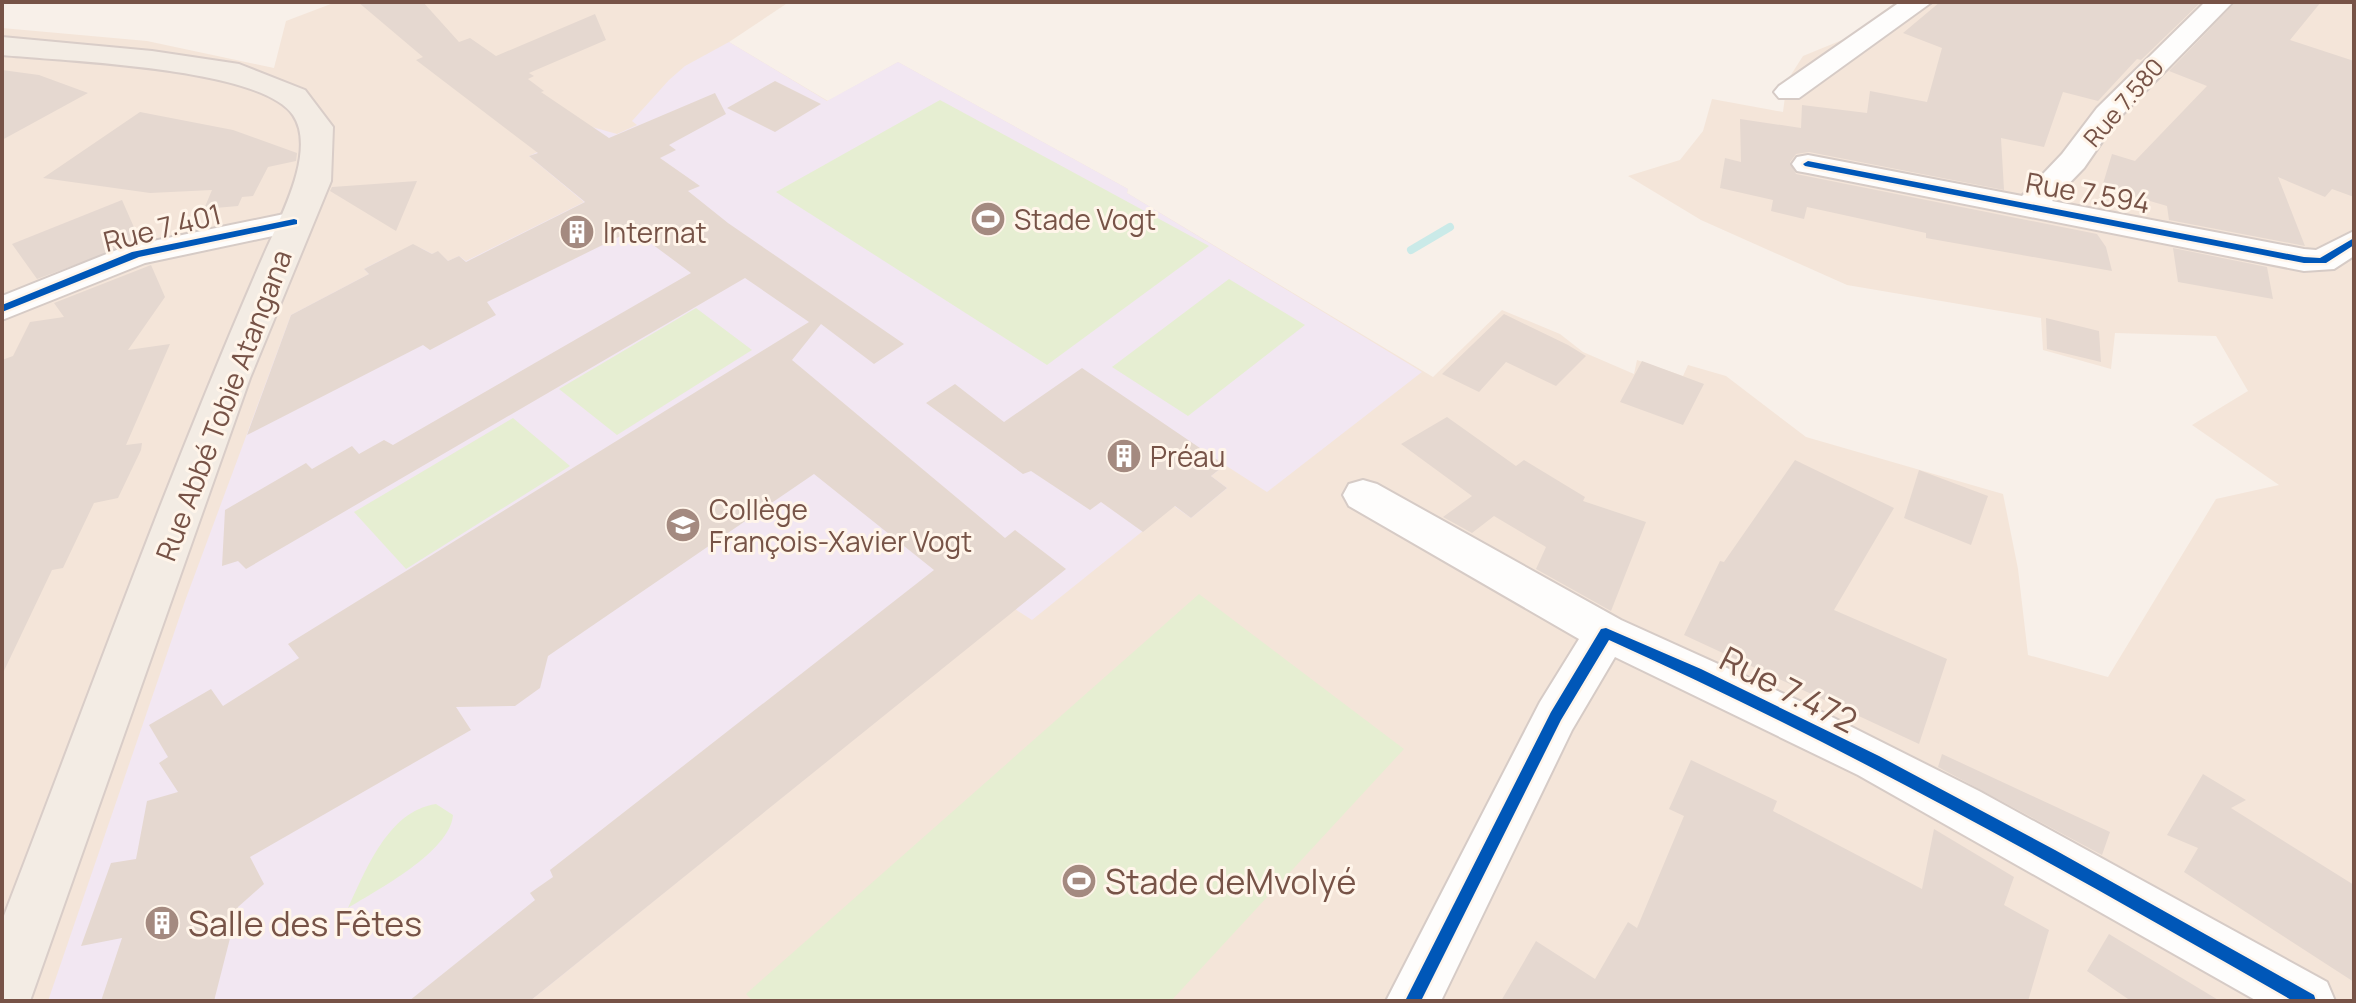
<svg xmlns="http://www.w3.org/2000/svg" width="2356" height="1003" viewBox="0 0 2356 1003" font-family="Manrope,sans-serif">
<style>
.residential{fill:#f4e5d9}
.education{fill:#f2e7f2}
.green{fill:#e6eed2}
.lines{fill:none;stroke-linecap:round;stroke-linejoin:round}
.stream{stroke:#caeae8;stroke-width:8}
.building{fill:#e5d8d0}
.minor-casing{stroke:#d6cbc6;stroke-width:4}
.major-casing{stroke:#d9cdc8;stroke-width:4}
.minor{fill:#fefdfc;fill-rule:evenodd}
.major{fill:#f3ece4;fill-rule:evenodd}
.cycleway-casing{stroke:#fff5ea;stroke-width:5}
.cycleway{fill:#0057b8;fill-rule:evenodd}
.labels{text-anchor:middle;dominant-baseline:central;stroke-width:6;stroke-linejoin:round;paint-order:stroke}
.far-street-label{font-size:24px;fill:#775347;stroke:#fff5ea}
.street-label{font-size:28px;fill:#775347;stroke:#fff5ea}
.poi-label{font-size:28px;fill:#775347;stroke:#fff5ea;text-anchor:start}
.near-street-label{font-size:34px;fill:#775347;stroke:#fff5ea}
.near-poi-label{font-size:34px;fill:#775347;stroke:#fff5ea;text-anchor:start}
</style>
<rect width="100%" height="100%" fill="#f8f0e9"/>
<path class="residential" d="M336,2H789L729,42L828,101L898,62L1128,189L1127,193L1433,377L1502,310L1560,334L1583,352L1634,374L1637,360L1683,376L1688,365L1726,376L1806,437L2003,494L2018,569L2028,655L2108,677L2216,499L2279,485L2192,425L2248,391L2216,336L2115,333L2111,369L2043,350L2041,318L1847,285L1701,220L1628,176L1680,160L1703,131L1712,99L1783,112L1787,81L1803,56L1847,38L1896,2H2354V1001H2V28L147,41L274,68L286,21Z"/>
<path class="education" d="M729,42L827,101L898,62L1128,189L1127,193L1422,372L1267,492L1225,465L1211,476L1227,488L1191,518L1174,506L1032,620L1015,609L530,1001H48L185,601L291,315L369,274L364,269L387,257L397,260L421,248L432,254L438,252L448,261L459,256L466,261L584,202L529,156L592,127L617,134L637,125L632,121L669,80L685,66Z"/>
<path class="green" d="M940,100L1209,246L1047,365L776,192Z
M1229,279L1305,325L1188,416L1112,367Z
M696,308L752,350L617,435L559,389Z
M513,418L570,466L406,569L354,512Z
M1199,594L1404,749L1171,1001H753L746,994Z
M436,804L453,815C450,852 377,890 348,908C366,870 388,811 436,804Z"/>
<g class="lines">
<path class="stream" d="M1411,250L1450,227"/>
</g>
<path class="building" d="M358,2H423L459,42L470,38L496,56L595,14L606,40L529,73L534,76L528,79L544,91L541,92L609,138L715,93L726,114L669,145L676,150L660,158L700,186L688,191L728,223L904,344L874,364L821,324L792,360L1005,538L1015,530L1066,569L530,1001H409L535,900L530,893L553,877L550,870L934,570L814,474L548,656L540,688L515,706L456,707L471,730L250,857L264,884L238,907L214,1001H101L122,938L81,946L111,863L136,859L147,801L178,792L159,763L168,757L149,725L211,689L223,706L299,658L288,644L809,322L745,278L246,569L238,561L222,566L225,510L306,463L312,469L352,446L359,454L384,440L393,445L691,273L633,230L487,302L496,315L430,350L423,345L247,435L291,315L369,274L364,269L413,244L432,254L438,251L448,261L459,256L466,262L585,202L529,156L538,153L416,60L423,57Z
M1940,2H2201L2141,60L2137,59L2098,101L2063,92L2044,147L2001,138L2004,190L1809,152L1796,154L1790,162L1796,174L2097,234L2106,247L2112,271L1926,238V233L1807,207L1804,219L1771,211L1773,200L1720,188L1725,158L1741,162L1740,119L1801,128L1802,105L1867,113L1870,91L1927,102L1942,48L1903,33Z
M2236,2H2321L2290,40L2354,61V197L2332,189L2325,197L2278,177L2305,246L2169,220L2167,206L2102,187L2112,154L2135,161L2207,86L2169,71Z
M2,70L39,75L88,93L2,140Z
M775,81L821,104L775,132L727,108Z
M140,112L233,130L297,153L296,161L268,167L253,196L242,197L238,206L204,209L212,190L150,193L43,178Z
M417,181L396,231L330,191L332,187Z
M122,200L140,241L37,279L12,244Z
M2173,248L2267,267L2273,299L2178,282Z
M151,265L165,297L128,350L170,344L126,445L142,443L141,450L118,498L94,503L63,568L52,570L2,675V360L13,356L30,322L64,317L54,303Z
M1504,314L1568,345L1586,356L1556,386L1506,362L1479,392L1442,374Z
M2046,318L2099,331L2101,362L2047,349Z
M1642,361L1704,384L1683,425L1620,402Z
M1082,368L1225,465L1211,476L1227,488L1191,518L1175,506L1143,532L1101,502L1090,510L1031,471L1023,474L926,403L955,384L1004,422Z
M1447,417L1516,466L1524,460L1585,497L1583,501L1646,522L1611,611L1536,569L1546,547L1494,516L1472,533L1443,517L1472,496L1401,444Z
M1795,460L1894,508L1834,610L1947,659L1919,744L1684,635L1720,561L1724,562Z
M1919,470L1988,496L1971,545L1904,518Z
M1942,754L2110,832L2102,855L1938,767Z
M1691,760L1777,801L1773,811L1922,889L1934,829L2014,877L2004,905L2049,930L2028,1001H1501L1536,941L1595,979L1628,922L1637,928L1684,816L1669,809Z
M2203,774L2246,800L2231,808L2354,885V982L2184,872L2198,848L2167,835Z
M2109,934L2220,1001H2131L2087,971Z"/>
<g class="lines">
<defs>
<path id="minor" d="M1900,2H1932L1799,98H1779L1774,92L1779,86Z
M2205,2H2233L2117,120L2084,168L2052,201L2304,249L2316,250L2354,231V256L2334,269L2304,271L1808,173L1797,171L1792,164L1797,157L1808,155L2022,196L2062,154L2097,108Z
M294,212L306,215L310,222L306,229L145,263L2,320V296L124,247Z
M1363,480L1377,484L1621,620L1802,702L1979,791L2327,982L2335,1001H2257L1858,775L1615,657L1572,730L1441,1001H1386L1540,702L1579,639L1349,506L1343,495L1349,484Z"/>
<path id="major" d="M2,37L152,51L239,64L305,90L333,127L331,181L250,378L30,1001H2V921C88,698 169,471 265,252C280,218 317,150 293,115C260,67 62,61 2,55Z"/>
</defs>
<use href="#minor" class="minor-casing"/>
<use href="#major" class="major-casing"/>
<use href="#minor" class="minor"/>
<use href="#major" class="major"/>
<defs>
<path id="cycleway" d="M1808,161L2304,257L2320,258L2354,238V245L2326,263H2304L1805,166L1803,164Z
M294,219L297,220V224L139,257L2,312V305L132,252Z
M1606,628L1701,669L1879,756L2055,850L2314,995L2316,1001H2293C2069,872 1845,746 1609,640L1561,720L1421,1001H1405L1551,712L1601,629Z"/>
</defs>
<use href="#cycleway" class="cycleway-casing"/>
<use href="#cycleway" class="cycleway"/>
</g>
<defs>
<symbol id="stadium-disc" viewBox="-11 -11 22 22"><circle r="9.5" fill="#a48a80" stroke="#fff5ea"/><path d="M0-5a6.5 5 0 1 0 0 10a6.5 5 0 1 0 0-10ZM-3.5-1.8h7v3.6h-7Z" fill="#fff"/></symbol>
<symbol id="building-disc" viewBox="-11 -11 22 22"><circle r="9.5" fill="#a48a80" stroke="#fff5ea"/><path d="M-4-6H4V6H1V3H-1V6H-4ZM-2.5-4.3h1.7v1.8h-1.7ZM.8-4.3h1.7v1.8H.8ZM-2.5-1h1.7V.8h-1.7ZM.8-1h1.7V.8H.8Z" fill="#fff"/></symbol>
<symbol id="school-disc" viewBox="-11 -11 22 22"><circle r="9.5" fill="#a48a80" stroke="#fff5ea"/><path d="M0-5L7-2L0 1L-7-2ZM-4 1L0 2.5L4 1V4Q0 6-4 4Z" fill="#fff"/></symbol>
</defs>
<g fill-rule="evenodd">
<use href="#stadium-disc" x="968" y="199" width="40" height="40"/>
<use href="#building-disc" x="557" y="212" width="40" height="40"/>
<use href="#building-disc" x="1104" y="436" width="40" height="40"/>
<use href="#school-disc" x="663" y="505" width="40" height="40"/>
<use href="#stadium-disc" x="1059" y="861" width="40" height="40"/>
<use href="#building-disc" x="142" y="903" width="40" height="40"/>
</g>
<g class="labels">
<g class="far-street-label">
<text transform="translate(2123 102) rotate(-49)">Rue 7.580</text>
</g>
<g class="street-label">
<text transform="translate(2088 192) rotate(10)">Rue 7.594</text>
<text transform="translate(162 227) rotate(-14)">Rue 7.401</text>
<text transform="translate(223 405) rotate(-69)">Rue Abbé Tobie Atangana</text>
</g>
<g class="poi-label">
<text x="1014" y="219">Stade Vogt</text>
<text x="603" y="232">Internat</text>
<text x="1150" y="456">Préau</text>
<text x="709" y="509">Collège<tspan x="709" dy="32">François-Xavier Vogt</tspan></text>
</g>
<g class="near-street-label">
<text transform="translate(1789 689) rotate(27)">Rue 7.472</text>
</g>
<g class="near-poi-label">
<text x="1105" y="881">Stade deMvolyé</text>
<text x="188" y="923">Salle des Fêtes</text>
</g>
</g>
<rect width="2356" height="1003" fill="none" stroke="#775347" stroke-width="8"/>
</svg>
